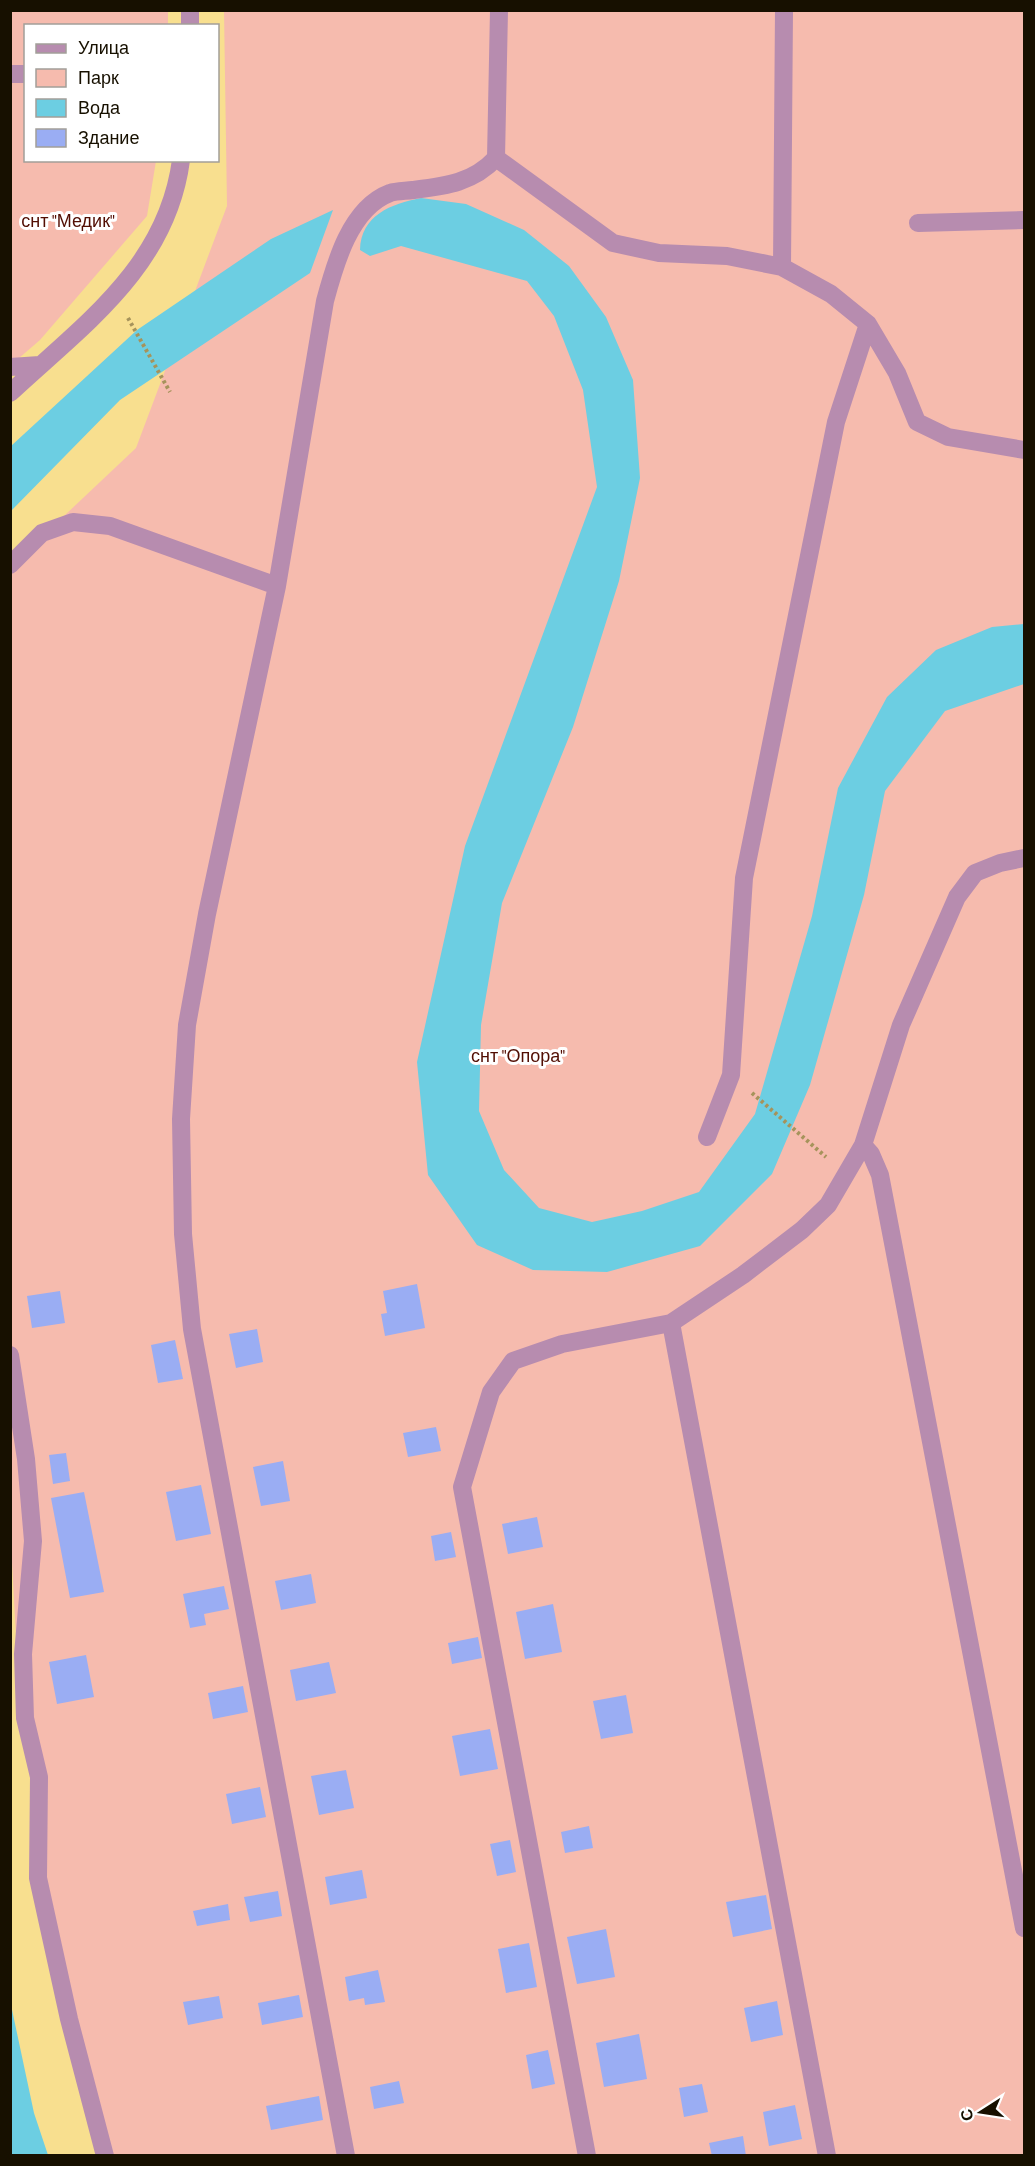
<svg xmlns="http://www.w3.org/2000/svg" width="1035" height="2166" viewBox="0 0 1035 2166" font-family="Barlow,sans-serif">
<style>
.green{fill:#f6bbae}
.water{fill:#6ccee2}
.building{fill:#9aadf3}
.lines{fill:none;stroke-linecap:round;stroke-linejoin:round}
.path{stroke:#a6935b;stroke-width:4;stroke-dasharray:3 3;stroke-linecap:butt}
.minor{stroke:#b78caf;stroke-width:18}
.labels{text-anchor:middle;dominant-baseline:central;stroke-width:6;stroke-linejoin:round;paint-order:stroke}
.park-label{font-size:18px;fill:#520e03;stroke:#fff}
</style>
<rect width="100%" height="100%" fill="#f8df8f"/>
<path class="green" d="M11,11H168V25L26,26V160L156,161L147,216L40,340L11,365Z
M224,11H1024V2155H101L60,2015L17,1655L11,1544L10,567L136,448L227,206Z"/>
<path class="water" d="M421,198L466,204L524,230L569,266L606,317L633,380L640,478L619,581L573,727L502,903L481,1025L479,1111L504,1170L539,1208L592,1222L642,1211L699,1192L755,1114L812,916L838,788L887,697L936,650L992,627L1024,624V684L945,711L885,791L864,895L810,1085L772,1174L700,1246L607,1272L533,1270L477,1245L428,1175L417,1062L465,846L597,487L583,390L554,316L527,281L401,246L370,256L360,250C361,215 391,204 421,198Z
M333,210L310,273L120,400L11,511V446L137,330L271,239Z
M11,2005L34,2113L48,2155H11Z"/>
<path class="building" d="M417,1284L425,1328L385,1336L381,1314L387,1313L383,1291Z
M60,1291L65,1323L32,1328L27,1296Z
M257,1329L263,1362L236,1368L229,1334Z
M175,1340L183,1379L158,1383L151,1345Z
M436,1427L441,1451L408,1457L403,1433Z
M66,1453L70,1481L53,1484L49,1455Z
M283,1461L290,1501L261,1506L253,1467Z
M201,1485L211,1534L176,1541L166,1492Z
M84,1492L104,1592L70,1598L51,1498Z
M537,1517L543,1547L508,1554L502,1524Z
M451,1532L456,1557L435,1561L431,1536Z
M311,1574L316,1603L281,1610L275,1581Z
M224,1586L229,1609L204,1614L206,1625L190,1628L183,1594Z
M553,1604L562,1652L525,1659L516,1612Z
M478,1637L482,1658L452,1664L448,1643Z
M86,1655L94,1697L57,1704L49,1662Z
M329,1662L336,1693L296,1701L290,1670Z
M243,1686L248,1712L213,1719L208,1693Z
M626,1695L633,1733L601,1739L593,1701Z
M490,1729L498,1769L460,1776L452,1736Z
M346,1770L354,1808L319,1815L311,1776Z
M260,1787L266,1817L232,1824L226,1794Z
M589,1826L593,1848L565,1853L561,1832Z
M510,1840L516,1872L497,1876L490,1844Z
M362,1870L367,1898L330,1905L325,1877Z
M278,1891L282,1916L250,1922L244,1897Z
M766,1895L772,1929L733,1937L726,1902Z
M228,1904L230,1920L197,1926L193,1911Z
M606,1929L615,1977L577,1984L567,1937Z
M529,1943L537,1987L506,1993L498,1949Z
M378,1970L385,2002L365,2005L364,1998L349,2001L345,1977Z
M299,1995L303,2017L262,2025L258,2003Z
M219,1996L223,2018L188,2025L183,2002Z
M777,2001L783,2035L751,2042L744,2008Z
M639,2034L647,2079L604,2087L596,2043Z
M548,2050L555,2084L532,2089L526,2055Z
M399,2081L404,2103L374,2109L370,2087Z
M702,2084L708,2112L684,2117L679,2088Z
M319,2096L323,2120L271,2130L266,2106Z
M795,2105L802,2139L769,2146L763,2112Z
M743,2136L746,2156H712L709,2143Z"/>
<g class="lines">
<path class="path" d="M128,318L170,392
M752,1093L826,1157"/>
<path class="minor" d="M190,10V26
M10,74H26
M496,158L613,243L659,253L727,256L782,267L831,294L868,324L897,373L917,422L948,437L1024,450
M918,223L1024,220
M782,267L784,10
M10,367L40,365
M10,393C83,325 167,267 181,160
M10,565L42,533L73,522L110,526L277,586
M707,1137L731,1075L744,878L836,422L868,324
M863,1145L871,1154L880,1175L1024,1928
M671,1323L827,2156
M10,1355L26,1459L33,1541L23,1654L25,1718L39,1777L38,1878L69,2019L105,2156
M346,2156L192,1329L183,1234L181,1119L187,1025L207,914L277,586L325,301C335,264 350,208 390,193C396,191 406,191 413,190C445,186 473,183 496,158L499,10
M587,2156L462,1487L491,1392L513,1361L562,1344L671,1323L743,1275L802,1230L828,1205L863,1145L901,1025L957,897L975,873L1000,863L1024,858"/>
</g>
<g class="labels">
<g class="park-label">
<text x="68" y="220">снт "Медик"</text>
<text x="518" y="1055">снт "Опора"</text>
</g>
</g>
<rect width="1035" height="2166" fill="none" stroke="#171000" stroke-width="24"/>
<rect x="24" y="24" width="195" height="138" fill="#ffffff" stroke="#a29f99" stroke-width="1.5"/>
<rect x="36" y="44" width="30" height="9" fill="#b78caf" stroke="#a29f99" stroke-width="1.5"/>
<text x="78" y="54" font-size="18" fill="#171000">Улица</text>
<rect x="36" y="69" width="30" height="18" fill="#f6bbae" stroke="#a29f99" stroke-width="1.5"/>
<text x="78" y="84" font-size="18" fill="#171000">Парк</text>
<rect x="36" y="99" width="30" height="18" fill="#6ccee2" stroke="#a29f99" stroke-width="1.5"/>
<text x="78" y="114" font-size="18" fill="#171000">Вода</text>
<rect x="36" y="129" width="30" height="18" fill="#9aadf3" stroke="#a29f99" stroke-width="1.5"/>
<text x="78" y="144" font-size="18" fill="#171000">Здание</text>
<g transform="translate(981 2112) rotate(258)" stroke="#ffffff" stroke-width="4.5" paint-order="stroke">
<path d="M0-4.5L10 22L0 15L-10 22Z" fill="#171000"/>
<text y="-9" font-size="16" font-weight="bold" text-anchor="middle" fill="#171000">С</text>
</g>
</svg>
